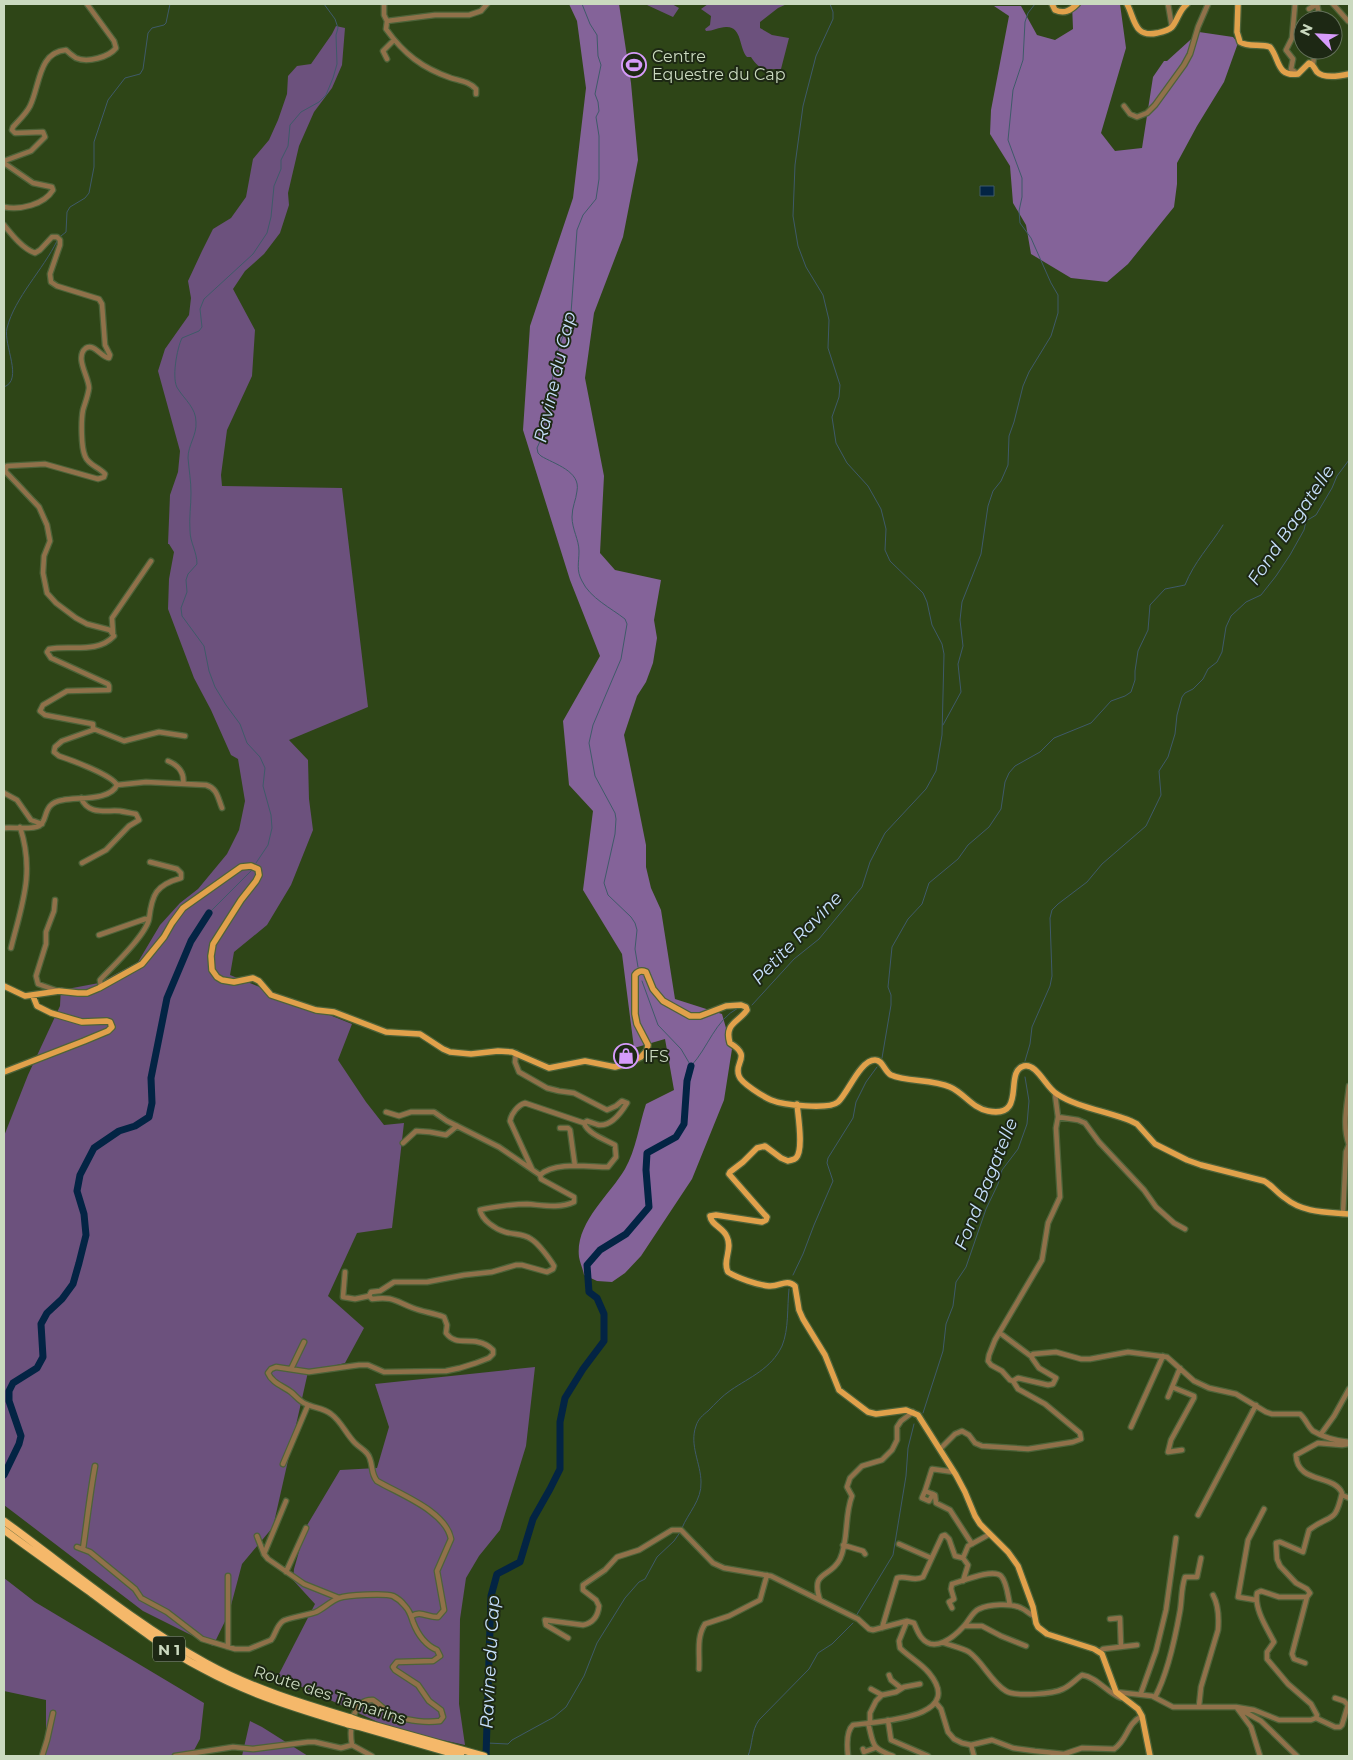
<svg xmlns="http://www.w3.org/2000/svg" width="1353" height="1760" viewBox="0 0 1353 1760" font-family="Montserrat,sans-serif">
<style>
.green{fill:#6c517d}
.forest{fill:#846399}
.water{fill:#032444;stroke:#3f5a69}
.lines{fill:none;stroke-linecap:round;stroke-linejoin:round}
.stream{stroke:#3f5a69;stroke-width:1}
.river{stroke:#032444;stroke-width:7}
.minor-casing{stroke:#4d6339;stroke-width:7}
.major-casing{stroke:#4d6339;stroke-width:8}
.highway-casing{stroke:#4d6339;stroke-width:9}
.minor{stroke:#90714a;stroke-width:4.5}
.major{stroke:#e1a14b;stroke-width:5.5}
.highway{stroke:#f5b86a;stroke-width:7}
.highway-bridge-casing{stroke:#4d6339;stroke-width:9;stroke-linecap:butt}
.highway-bridge{stroke:#f5b86a;stroke-width:7}
.labels{text-anchor:middle;dominant-baseline:central;stroke-width:4;stroke-linejoin:round;paint-order:stroke}
.shield{fill:#1d2814;stroke:#96a48c;stroke-width:1}
.shield-label{font-size:15px;font-weight:bold;fill:#cad9bf}
.poi-label{font-size:16px;fill:#cad9bf;stroke:#1d2814;text-anchor:start}
.street-label{font-size:16px;fill:#cad9bf;stroke:#1d2814}
.water-label{font-size:18px;font-style:italic;fill:#c7e0fc;stroke:#1d2814}
</style>
<rect width="100%" height="100%" fill="#2e4517"/>
<path class="green" d="M648,4H672L679,8L673,17L647,5Z
M708,4H787L778,8L760,22V28L772,35L789,38L781,69C765,69 761,72 751,57H747C739,48 742,26 726,27C719,27 713,31 706,31L705,29L710,25L711,16L701,9Z
M336,26L345,28L342,65L332,88L314,112L299,146L288,193L289,205L280,233L264,254L245,271L233,289L255,330L252,376L227,430L221,475L222,486L342,488L368,707L289,740L308,760L309,799L313,830L291,885L267,925L234,952L230,975L352,1024L338,1060L366,1102L384,1125L404,1123L392,1228L357,1233L328,1296L364,1328L345,1363L308,1372L273,1527L242,1564L229,1613L213,1646L143,1611L4,1505V1136L28,1075L60,1006L61,987L67,989L99,983L138,962L160,925L180,903L198,889L227,854L239,830L245,801L238,759L231,755L211,710L194,678L168,609L169,579L174,552L169,544H168L170,495L178,472L180,451L158,371L165,349L189,315L191,298L188,281L202,251L213,229L231,218L246,197L253,159L269,140L278,120L287,94L288,76L297,66L311,64L332,34Z
M535,1367L526,1446L500,1530L479,1556L466,1578L460,1619L459,1704L465,1745L393,1729L278,1676L315,1604L293,1580L294,1569L306,1527L340,1470L377,1468L389,1427L375,1384Z
M4,1578L35,1602L204,1703L200,1739L191,1756H39L46,1743V1700L4,1691Z
M250,1721L262,1727L308,1756H242Z"/>
<path class="forest" d="M569,4H619L631,83L638,160L623,237L594,313L585,378L604,476L600,553L615,570L661,580L654,620L657,638L653,663L646,682L637,696L624,735L646,845V867L651,888L661,910L675,999L722,1014L732,1049L724,1100L692,1179L641,1256L625,1273L612,1282L597,1281L584,1275C583,1269 580,1263 579,1257C575,1223 609,1196 625,1169C636,1150 639,1125 646,1104L674,1090L665,1039L634,1048L622,954L583,890L593,811L569,785L563,721L600,656L570,580L523,430L530,326L573,198L586,88L577,21Z
M1072,4H1120L1126,48L1101,133L1115,151L1142,148L1153,77L1164,61H1167L1199,32L1233,37L1238,43L1224,82L1197,126L1177,163V184L1174,207L1128,264L1107,282L1071,278L1031,254L1026,225L1013,203L1010,166L990,134L991,110L1009,16L994,6H1021L1037,35L1055,40L1073,29Z"/>
<path class="water" d="M980,186H994V196H980Z"/>
<g class="lines">
<path class="stream" d="M582,4L590,24L597,35L598,56L601,65L595,94L598,102L599,111L596,117L599,136V179L596,199L583,215L577,230L571,313L556,356L544,432L537,448L538,453L541,456C554,464 581,471 577,491C576,500 572,507 572,517C572,529 579,540 579,551C579,563 576,570 582,581C590,598 611,608 625,619L627,624L621,659L593,725L589,743L595,776L615,813L616,819L615,834L604,883L608,895L631,917L635,923L637,930L635,949L638,967
M61,236L66,232L67,212L70,207L85,198L89,193L94,167V142L108,100L125,78L140,74L143,69L148,33L152,28L164,25L166,23L170,4
M4,387C24,380 3,345 7,328C15,297 43,270 57,241
M943,725L961,692L958,664L963,646L960,620L962,602L981,554L988,506L993,491L1001,481L1008,465L1009,436L1014,422L1023,386L1029,372L1051,336L1058,313V295L1051,283L1031,238L1020,223L1019,211L1022,197V178L1008,140L1013,90L1023,60L1025,22L1028,13L1035,4
M256,863L268,845L272,828L271,815L263,786L265,768L260,757L247,743L240,724L226,705L215,687L209,671L204,646L182,616L181,608L187,592L186,580L188,574L197,564C197,552 190,542 190,531C189,518 191,505 191,493C191,481 189,470 188,458C188,445 197,435 196,422C196,408 185,400 178,389C171,380 177,348 182,338L199,331L202,327L200,309L204,299L253,254L267,233L271,217L274,186L281,169V160L288,146L290,125L301,112L319,102L326,95L333,78L337,64L336,35L338,28L335,19L324,4
M209,913L252,870
M642,981L658,1025L681,1049L691,1066C708,1048 715,1020 738,1008
M752,1005L794,959L819,939L862,887L870,862L885,833L926,789L936,771L942,735L944,654L942,644L932,625L927,602L923,593L890,561L885,550L886,529L881,509L868,486L847,463L836,443L832,417L839,397L840,385L828,348L829,320L823,295L806,267L798,246L793,216L795,165L803,106L816,56L833,19V12L830,4
M882,1058L891,1005V995L888,987L892,947L908,919L922,904L929,883L958,859L968,845L989,827L1001,809L1005,782L1009,773L1015,766L1040,752L1054,738L1091,723L1111,701L1125,696L1131,692L1135,680V671L1138,651L1148,630L1150,605L1165,589L1185,585C1194,562 1210,546 1223,525
M1025,1061L1030,1044L1032,1027L1050,986L1052,976L1050,918L1052,910L1058,904L1087,882L1102,864L1146,826L1161,795L1159,771L1168,757L1171,747L1175,734L1177,715L1182,697L1185,693L1193,689L1203,679L1208,669L1217,662L1222,652L1226,627L1231,616L1246,602L1261,595L1276,576L1290,555L1304,530L1306,521L1316,515L1332,488L1337,476L1349,460
M793,1275L803,1254L814,1225L833,1181L827,1163L828,1158L853,1118L856,1102L866,1082L877,1067
M923,1413L943,1351L946,1324L953,1306L956,1282L966,1267L986,1209L998,1184L1002,1170L1018,1149L1027,1124L1029,1101L1025,1077
M682,1528C688,1513 702,1500 701,1482C701,1464 689,1445 696,1426C698,1419 703,1415 708,1411C715,1404 722,1396 731,1390C750,1377 771,1369 782,1346C789,1329 787,1308 789,1289
M856,1616L893,1555L906,1476L908,1448L914,1424
M487,1743L508,1744L512,1740L554,1717L566,1707L584,1676L597,1643L625,1598L639,1582L645,1579L657,1557L674,1541L681,1531
M748,1756C753,1744 751,1731 759,1720L809,1669L818,1653L832,1644L853,1623"/>
<path class="river" d="M4,1475L19,1444L21,1436L9,1401V1391L13,1383L37,1368L43,1357L41,1324L47,1313L62,1299L73,1284L79,1263L86,1235L84,1214L77,1191L80,1175L94,1148L119,1131L135,1126L149,1117L152,1103L151,1078L167,998L191,941L209,913
M486,1756L491,1596L497,1574L520,1562L533,1519L550,1489L560,1469V1422L565,1398L583,1369L604,1341V1314L597,1298L589,1292L587,1265L600,1250L626,1234L649,1207L646,1170L647,1153L676,1137L684,1124L687,1081L691,1066"/>
<defs>
<path id="minor" d="M384,4V15L387,21
M1168,4L1172,27
M1295,4L1292,38L1286,50L1293,59L1291,69L1298,74
M1317,4L1320,20
M1333,4L1348,21
M1309,9L1317,4
M387,59L383,51L394,40
M1313,64L1315,50
M476,94V89C470,82 461,81 451,78C422,68 404,54 386,29L387,21L435,15H469L481,11L487,4
M1124,106L1130,114L1137,117L1147,113L1155,105L1184,65L1190,54L1198,27L1208,4
M4,161L31,151L45,137L43,132L15,133L12,130L13,127C19,120 26,114 30,106C40,86 38,52 66,50C69,53 73,56 76,58C88,63 109,57 116,48L114,41L87,4
M4,163L33,183L52,187L53,190C44,205 20,210 4,207
M4,225C12,235 23,249 35,253L40,250L52,237H57L60,240V245L50,274L51,282L57,286L99,299L102,304L105,345L110,355L109,358C101,357 94,343 86,348C74,357 89,377 89,388C88,396 85,403 83,410C81,420 81,447 85,456C88,465 99,467 105,474L104,477L98,479L45,464L7,466L5,471L39,507L47,525L50,541L44,556L43,573L47,593L56,603L76,618L87,624L110,630L114,636C97,654 71,645 49,649L47,652L51,658L108,684L109,686V690L67,691L43,705L40,711L45,715L93,724V730L62,741L55,747L54,752L59,756C71,760 112,775 117,785C110,801 78,797 63,800C41,803 49,821 39,826C32,830 13,827 4,828
M113,633L112,618L151,561
M94,729L124,741L159,732L185,736
M168,761C178,765 185,773 183,784
M117,785L146,782L206,785C217,788 218,798 222,808
M4,793L17,800L31,820L42,824
M81,798C88,815 105,810 120,811C125,812 131,813 136,814L139,820L129,826L106,850L82,863
M55,900L54,911L46,932V944L36,976L38,984L58,991
M149,919C152,894 156,885 181,878V873L177,869L150,862
M99,935L145,919H149C146,935 112,967 100,980L101,987
M11,948C22,904 35,873 20,827
M386,1112L399,1116L411,1112H434L447,1121L499,1147L540,1175
M1058,1117L1078,1120L1085,1123L1099,1142L1144,1190L1156,1207L1174,1223L1185,1229
M560,1128H568L570,1130L575,1166
M403,1143L416,1131L430,1132L446,1135L457,1126
M1349,1145C1342,1126 1347,1105 1349,1086
M532,1169L510,1121C511,1114 518,1105 525,1103L584,1123
M1343,1214L1346,1152L1349,1144
M345,1272L343,1297L355,1299L369,1296
M1000,1333L1032,1357
M291,1369L304,1342
M1013,1381L1010,1380L1002,1371L991,1365L988,1361L989,1355L995,1340L1042,1260L1048,1223L1060,1197L1056,1128L1058,1117L1055,1094
M1172,1387L1194,1396V1398L1171,1440L1168,1452L1182,1450
M1168,1397L1180,1368
M1131,1427L1163,1356
M1321,1434L1334,1416L1349,1389
M940,1449L955,1434L962,1431L969,1435L975,1443L982,1446L1028,1449L1073,1442L1081,1439L1080,1433L1045,1404L1018,1389L1013,1381L1018,1378L1048,1385L1053,1384L1056,1378L1039,1368L1032,1358L1033,1354L1056,1352L1081,1359H1090L1128,1352L1167,1357L1194,1381L1209,1388L1236,1394L1266,1412L1272,1414H1300C1306,1419 1308,1427 1313,1431C1323,1437 1338,1441 1349,1442
M283,1464L308,1405
M954,1472L932,1469L925,1491L935,1495L936,1503L950,1510L972,1544
M925,1491L922,1498L929,1501L933,1494
M1342,1495L1349,1498
M1198,1515L1256,1405
M257,1536L264,1554L268,1559L304,1584L339,1598
M899,1544L931,1558
M843,1545L863,1551L865,1554
M77,1547L90,1552L135,1589L141,1598L167,1612L202,1639L235,1649H249L271,1640C276,1634 276,1626 283,1621C287,1618 308,1615 316,1612C324,1608 331,1601 339,1598C347,1595 385,1593 393,1596C397,1598 402,1602 405,1606C410,1611 411,1616 413,1622C418,1635 425,1645 437,1650L440,1656L433,1661L397,1662L393,1667L395,1670L418,1685L429,1701L441,1710L443,1717L440,1721C427,1723 409,1721 396,1716C387,1713 381,1705 373,1700C352,1699 349,1729 352,1745L372,1756
M83,1549C87,1521 90,1493 95,1466
M264,1554L286,1501
M286,1572L306,1528
M963,1581L968,1565L963,1558
M820,1600C810,1570 830,1579 840,1559C849,1540 844,1516 852,1496L847,1487L850,1478L862,1466L882,1460L892,1450L897,1440V1427L901,1421L913,1412
M1256,1600L1238,1597L1248,1540L1264,1509
M952,1608L949,1602L954,1599L951,1589L952,1584C963,1581 993,1568 1001,1576C1007,1582 1008,1597 1010,1605
M412,1616C420,1610 429,1618 438,1617L444,1610L437,1571L451,1539C446,1511 399,1494 377,1481C371,1474 373,1467 370,1459C368,1451 361,1449 355,1443C346,1434 341,1421 331,1414C324,1408 314,1408 306,1404C299,1401 296,1396 291,1392C283,1386 272,1383 268,1373L271,1369L276,1367L309,1372L359,1365H368L384,1372L446,1371L460,1368L476,1363L489,1358L493,1354V1350C489,1346 483,1343 478,1342C466,1339 455,1345 446,1333L447,1325L444,1317C434,1313 423,1312 413,1308C395,1301 393,1296 372,1299L369,1296L371,1292L380,1291L394,1282H427L464,1275L492,1272L516,1265H522L547,1272L553,1269L554,1266C550,1259 538,1243 531,1239C523,1233 515,1235 505,1232C495,1229 482,1220 480,1210C491,1207 515,1204 527,1204C542,1205 559,1209 574,1202V1197L541,1179L540,1175C555,1161 589,1167 608,1167L616,1157L615,1145C604,1139 588,1134 584,1123L587,1121C590,1122 595,1124 599,1125C611,1126 621,1113 627,1103L622,1101L616,1106L607,1110L574,1093L559,1091L547,1088L519,1072L515,1062L516,1053
M1110,1619L1120,1618L1121,1647
M964,1626H982L1001,1636L1026,1646
M882,1628L897,1578C906,1575 914,1582 923,1577L942,1536L945,1535L949,1539L955,1556L963,1558L968,1546L990,1534
M568,1638L546,1625L545,1620L583,1625C593,1623 598,1616 599,1606L596,1600L583,1590V1585L605,1570L617,1557L639,1550L672,1530H681L713,1563L724,1568L771,1576L858,1619L869,1629L873,1630L907,1621
M944,1643C952,1646 962,1648 969,1652C983,1662 991,1682 1006,1691C1016,1697 1053,1694 1063,1689C1070,1686 1075,1680 1082,1675C1097,1677 1107,1693 1121,1698
M228,1647V1576
M1099,1652L1103,1649L1137,1645
M1305,1663L1294,1659L1292,1654L1307,1597
M699,1669C700,1653 696,1638 705,1624L729,1616L760,1600L767,1575
M889,1675L891,1680L901,1688
M871,1689L882,1695
M1116,1692L1152,1696L1173,1707H1236L1261,1721L1297,1756
M1141,1693L1156,1651L1166,1610L1176,1538
M1155,1697C1168,1673 1175,1639 1180,1611C1182,1599 1181,1589 1185,1577H1197L1201,1558
M936,1703L941,1709L948,1732L954,1739L962,1743L971,1745L992,1740L1013,1748L1035,1751L1064,1754L1082,1748L1114,1749C1128,1740 1126,1724 1142,1716
M1199,1706L1201,1687L1218,1630C1219,1618 1219,1606 1213,1595
M1236,1707L1254,1710L1279,1720H1311L1316,1718L1317,1715L1311,1704L1288,1684L1267,1659V1652L1274,1642C1267,1628 1254,1609 1257,1593L1261,1591L1279,1597H1307L1310,1593L1307,1589L1296,1583L1280,1566L1277,1559L1276,1543L1280,1542L1303,1552L1309,1530C1331,1513 1335,1525 1342,1493C1334,1474 1297,1484 1296,1455L1318,1443L1342,1445L1348,1444
M1237,1708L1251,1727L1260,1756
M1316,1718L1335,1727H1340L1342,1725L1348,1705L1344,1701L1335,1698
M888,1720L891,1740L928,1756
M870,1722V1713L876,1701L882,1695L896,1692L904,1687L920,1684
M868,1723C874,1744 870,1748 893,1756
M971,1745L974,1756
M863,1749L864,1752L875,1748
M42,1756L47,1740L53,1713
M175,1756L233,1747L253,1749L308,1742H315L341,1748L352,1745
M848,1756C847,1747 846,1731 853,1725C878,1721 967,1719 929,1673C921,1663 909,1657 900,1648L899,1641L907,1621L914,1623C916,1628 918,1633 921,1637C934,1654 954,1637 964,1626C969,1621 972,1612 979,1609C989,1604 1011,1603 1021,1608C1026,1610 1029,1614 1034,1616"/>
<path id="major" d="M1052,4L1055,10C1064,14 1070,11 1077,4
M1127,4C1135,19 1134,38 1157,33C1162,32 1168,31 1172,27C1178,20 1179,10 1187,4
M1238,4L1237,32L1240,42C1249,48 1260,43 1270,47C1280,59 1276,77 1298,74L1309,63C1314,65 1314,68 1317,72C1324,79 1340,76 1349,74
M4,986L25,996L59,991L78,993H87L99,988L142,964L164,937L172,923L183,908L241,867L251,866L258,869L259,875L256,881L241,900L213,944L211,956L212,970L217,977L222,980L234,982L253,978L259,981L271,995L316,1010L334,1012L386,1032L420,1034L443,1049L450,1052L471,1054L498,1051L512,1052L549,1068L585,1061L615,1067L623,1065L641,1057L647,1050L648,1045L637,1024L635,1014V975C638,971 641,970 646,972L653,989L663,1001L690,1016H700L726,1006L741,1005L746,1007L747,1010C739,1022 724,1023 730,1043C753,1057 733,1062 739,1076C741,1083 764,1097 771,1100C783,1105 829,1110 838,1102C848,1093 860,1060 875,1060C883,1060 884,1071 891,1075C906,1082 933,1079 950,1087C964,1093 972,1108 988,1111C1028,1119 1003,1071 1024,1066C1037,1063 1046,1088 1057,1094C1076,1107 1109,1112 1131,1121L1137,1124L1155,1144L1187,1160L1201,1165L1264,1181C1272,1185 1277,1193 1285,1198C1303,1213 1327,1212 1349,1214
M4,1072L84,1041L108,1031L112,1027L110,1022L107,1021L82,1022L51,1013L37,1006L33,996
M797,1104C798,1116 804,1150 796,1158C794,1160 791,1160 788,1161L781,1158L765,1146L757,1148L743,1162L730,1172L729,1174L764,1214L767,1217L766,1220L762,1222L716,1215L710,1216C711,1225 724,1228 727,1237C733,1249 722,1261 728,1272C737,1278 758,1285 769,1286C780,1287 786,1278 795,1286L799,1310L803,1319L825,1355L839,1390L868,1412L876,1414L906,1410L918,1415L956,1475L965,1492L975,1516L980,1524L1008,1552L1018,1566L1033,1607L1036,1623L1038,1627L1047,1634L1094,1649L1102,1654L1116,1692L1138,1709L1142,1716L1150,1756"/>
<path id="highway" d="M4,1521C70,1569 134,1623 206,1663C251,1688 301,1703 351,1718
M4,1530C32,1551 61,1571 90,1592C126,1619 163,1648 203,1669C249,1694 298,1709 348,1724
M359,1721L484,1756
M357,1726L461,1756"/>
</defs>
<use href="#minor" class="minor-casing"/>
<use href="#major" class="major-casing"/>
<use href="#highway" class="highway-casing"/>
<use href="#minor" class="minor"/>
<use href="#major" class="major"/>
<use href="#highway" class="highway"/>
<defs>
<path id="highway-bridge" d="M351,1718L359,1721
M348,1724L357,1726"/>
</defs>
<use href="#highway-bridge" class="highway-bridge-casing"/>
<use href="#highway-bridge" class="highway-bridge"/>
</g>
<defs>
<symbol id="stadium-ring" viewBox="-11 -11 22 22"><circle r="9.5" fill="#1d2814" stroke="#d69bfa" stroke-width="1.5"/><path d="M0-5a6.5 5 0 1 0 0 10a6.5 5 0 1 0 0-10ZM-3.5-1.8h7v3.6h-7Z" fill="#d69bfa"/></symbol>
<symbol id="shop-ring" viewBox="-11 -11 22 22"><circle r="9.5" fill="#1d2814" stroke="#d69bfa" stroke-width="1.5"/><path d="M-5-2.5h2.3a2.7 3.5 0 0 1 5.4 0H5L5.5 6h-11ZM-1.5-2.5h3a1.5 2.3 0 0 0-3 0Z" fill="#d69bfa"/></symbol>
</defs>
<g fill-rule="evenodd">
<use href="#stadium-ring" x="620" y="51" width="28" height="28"/>
<use href="#shop-ring" x="612" y="1042" width="28" height="28"/>
</g>
<g class="labels">
<rect class="shield" x="153" y="1636.5" width="32" height="25" rx="4"/>
<g class="shield-label">
<text x="169" y="1649">N 1</text>
</g>
<g class="poi-label">
<text x="652" y="56">Centre<tspan x="652" dy="18">Equestre du Cap</tspan></text>
<text x="644" y="1056">IFS</text>
</g>
<g class="street-label">
<text transform="translate(330 1695) rotate(18)">Route des Tamarins</text>
</g>
<g class="water-label">
<text transform="translate(555 377) rotate(-77)">Ravine du Cap</text>
<text transform="translate(1291 525) rotate(-56)">Fond Bagatelle</text>
<text transform="translate(797 938) rotate(-46)">Petite Ravine</text>
<text transform="translate(986 1184) rotate(-68)">Fond Bagatelle</text>
<text transform="translate(490 1662) rotate(-87)">Ravine du Cap</text>
</g>
</g>
<rect width="1353" height="1760" fill="none" stroke="#cad9bf" stroke-width="10"/>
<g transform="translate(1318 35) rotate(294)"><circle r="24" fill="#1d2814" stroke="#626f58"/>
<path d="M0-4L9 19L0 12L-9 19Z" fill="#d69bfa"/>
<text y="-8" font-size="14" font-weight="bold" text-anchor="middle" fill="#cad9bf">N</text>
</g>
</svg>
